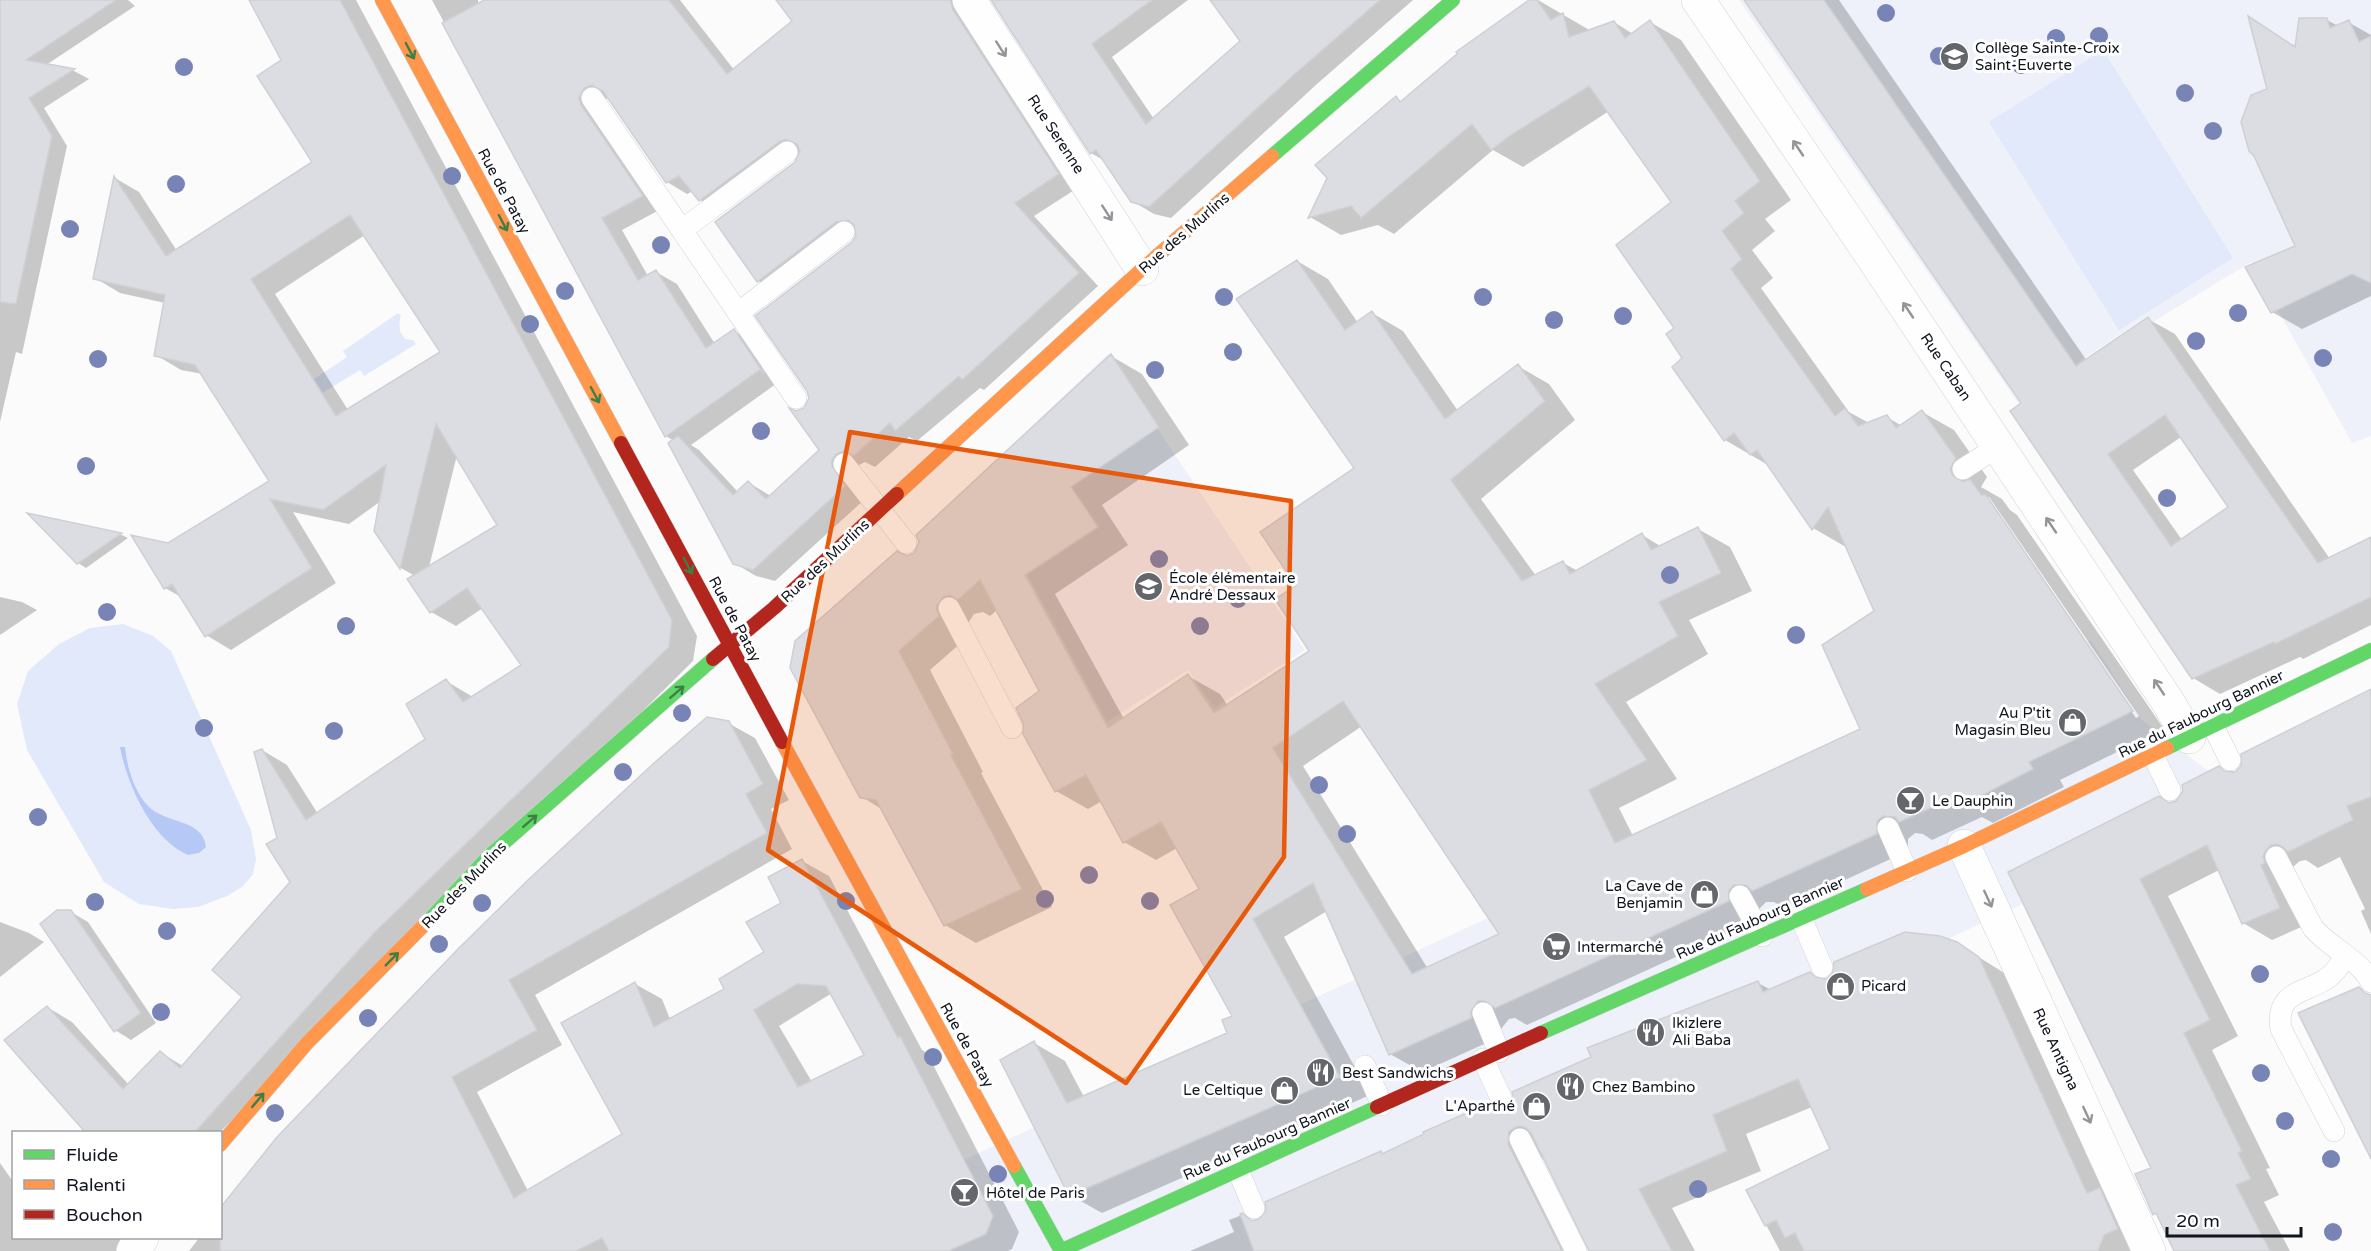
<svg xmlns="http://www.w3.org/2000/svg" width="2371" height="1251" viewBox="0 0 2371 1251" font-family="'Varela Round',sans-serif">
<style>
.built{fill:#eef1f9}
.green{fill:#e1e9fa}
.water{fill:#b6c9f6}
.shadow{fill:#0003;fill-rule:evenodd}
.building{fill:#dbdde2;stroke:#ced0d4;stroke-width:1.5;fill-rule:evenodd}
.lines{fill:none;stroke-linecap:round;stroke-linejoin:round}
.lane-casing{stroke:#d1d3d8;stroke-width:22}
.street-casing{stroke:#d1d3d8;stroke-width:34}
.fast-casing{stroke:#d1d3d8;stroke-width:15}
.slow-casing{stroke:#d1d3d8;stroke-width:15}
.jam-casing{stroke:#d1d3d8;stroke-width:15}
.lane{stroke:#fefefe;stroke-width:21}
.street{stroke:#fefefe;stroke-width:33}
.fast{stroke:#63d668;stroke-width:14}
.slow{stroke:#ff974d;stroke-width:14}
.jam{stroke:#b3261e;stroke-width:14}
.tree{fill:#7884b5}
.oneway{stroke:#939599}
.oneway2{stroke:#3e7f47}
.marked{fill:#e8590c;fill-opacity:0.2;stroke:#e8590c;stroke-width:4.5;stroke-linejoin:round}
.labels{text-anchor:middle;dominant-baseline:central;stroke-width:6;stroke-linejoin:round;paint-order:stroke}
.poi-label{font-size:15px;fill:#11151e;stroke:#fff;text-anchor:start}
.street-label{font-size:15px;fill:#11151e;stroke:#fff}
</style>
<rect width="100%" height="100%" fill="#fbfbfb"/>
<path class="built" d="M1739,0H2371V436L2352,443L2251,262L2153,322L2147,316L2018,403Z
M1108,354L1305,650L1214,708L1188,670L1107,722L1000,524L970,484Z
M2091,640L2142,720L2211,773L2229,807L1282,1251H766Z"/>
<path class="green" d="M2103,50L2233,258L2119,330L1989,122Z
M398,313L401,316C398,325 399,332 405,339L413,340L416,344L364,376L360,370L319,395L311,381L347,357L343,351Z
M123,624L153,636L171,651L251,830L256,859L253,874L242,887L227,896L198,907L173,909L139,904L104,882L27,750L17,704L28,671L59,644L90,628Z"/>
<path class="water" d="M120,747H125C127,767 134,792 149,807C167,824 203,819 206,847L199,853L188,855C151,839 127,784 120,747Z"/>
<path class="shadow" d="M0,0H128L135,6L46,65L74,71L89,79L44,108L67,146L22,354L16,352L0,422Z
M251,0H356L697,636L693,661L220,1132H87L6,1040L47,1007L72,1022L129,1085L161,1053L183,1066L244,997L292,882L278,839L262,750L287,765L318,814L427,740L446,681L473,697L524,666L483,608L456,626L431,612L415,576L401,568L375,530L381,501L349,524L293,512L336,583L231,650L206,635L183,598L165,588L168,545L271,481L203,374L181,370L156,355L165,303L120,293L95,278L115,178L139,192L177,251L314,163L283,61ZM365,235L442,353L348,410L275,294ZM457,455L499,526L429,567Z
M432,0H478V4L488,0H680L735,71L795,21L786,0H976L1079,187L1034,216L1098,286L984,390L980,388L917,441L909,437L875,467L865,462L857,466L865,499L775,581L756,576L734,563L674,441L666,436ZM609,98L667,182L687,194L693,191L700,200L721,212L800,153L796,163L717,222L758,281L779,293L857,233L810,398L805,409L796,412L821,451L771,496L749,483L738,492L699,450L691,445L780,381L755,343L734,331L715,344L677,284L656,272L648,276L622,230L663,208L605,99Z
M993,0H1188L1112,57L1154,119L1242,42L1212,0H1413L1317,84L1171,218L1154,214L1132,201L1105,161L1091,153Z
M1531,0H1538L1591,31L1614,22L1633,34L1650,22L1681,40L1791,200L1765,219L1775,231L1752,250L1773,278L1761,288L1849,412L1869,423L1887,417L1902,426L1922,412L1954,430L1987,477L1981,487L2002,499L2010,510L2017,515L2164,729L2060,780L2064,787L1993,823L1982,817L1932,840L1923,834L1915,833L1908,839V851L1784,908L1774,902H1766L1760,908L1759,919L1527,1025L1515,1018L1509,1019L1501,1029L1502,1036L1422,1072L1390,1054L1327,911L1284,937L1370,1095L1102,1213L1070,1195L1034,1043L1065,1061L1084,1097L1229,1034L1234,1017L1201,890L1177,848L1156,860L1124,842L1102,801L1088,809L1056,791L1041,691L997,610L990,616L983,612L974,614L967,625L970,635L930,670L983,772L981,773L1052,907L976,943L945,925L883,810L862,797L907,557L915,554L1111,356L1142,374L1189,445L1102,505L1128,545L1055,594L1124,719L1188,676L1220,694L1228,706L1312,651L1298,586L1356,468L1297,261L1328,279L1358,323L1372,313L1403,331L1458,411L1518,366L1549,384L1575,420L1481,499L1536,576L1563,563L1578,571L1642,535L1662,547L1698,529L1730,547L1752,591L1689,620L1708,654L1626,702L1677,779L1619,808L1633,836L1862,729L1876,612L1846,543L1844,546L1813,528L1768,465L1725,440L1684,358L1676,329L1673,203L1609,111L1523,167L1493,150L1394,234L1378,225L1341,235L1310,217L1396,98L1402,102ZM1986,497H1989L2139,716L2136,718ZM1362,726L1502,935L1428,969L1303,766Z
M1746,0H1839L2087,361L2148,319L2175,334L2330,559L2371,539V625L2303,659L2300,657L2220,694L2193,678L2023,404ZM2181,437L2230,508L2182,540L2133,470Z
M2250,19L2296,47L2327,20L2338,26L2348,22L2371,35V296L2302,329L2272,312L2297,247L2269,90Z
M32,515L122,535L128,538L86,568L78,563Z
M0,597L22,602L37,610L0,635Z
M2371,691V934L2361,911L2365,909L2340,857L2318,868L2306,860L2300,861L2294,866L2292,873L2308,924L2272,940L2243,923L2219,870L2168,896L2238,1036L2212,1050L2270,1168L2266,1169L2279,1195L2264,1202L2290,1251H2175L2159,1216L2154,1213L2153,1169L2010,873L2177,802L2219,768L2227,773H2236Z
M728,723L755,738L789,800L771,809L792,849L535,995L562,1045L477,1092L528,1191L624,1134L635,984L662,999L670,1019L726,989L766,953L783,903L802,861L829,876L922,1050L927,1053L1019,1232L1012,1249L1008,1251H189L199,1238H220ZM832,993L866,1056L812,1082L779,1026Z
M71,912L88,922L156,1023L131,1040L115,1030Z
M0,922L29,933L44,942L0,977Z
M1956,943L2014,979L2146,1251H1780L1748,1191L1832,1150L1812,1107L1746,1134L1761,1171L1672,1208L1695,1251H1594L1543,1153L1542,1165L1586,1251H1190L1234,1232L1229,1220L1242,1215L1254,1222L1380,1153L1385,1155L1489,1105L1501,1112L1508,1111L1758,983L1771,990L1810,974L1820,980H1827Z
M0,1163L14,1183V1238H140L128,1251H0Z"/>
<path class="building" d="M0,0H116L26,60L75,69L29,98L52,136L16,304L0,302Z
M249,0H340L672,620L669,647L375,932L195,1132H85L4,1040L47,1006L123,1089L160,1051L180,1068L242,997L212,970L290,882L266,844L277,838L254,752L262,749L306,820L425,739L406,704L446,679L463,702L521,665L467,588L430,613L407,579L497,525L436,424L400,569L374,531L386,465L323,510L270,499L312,568L205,637L172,584L164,589L131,535L168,543L269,481L195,365L154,356L165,295L93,279L114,176L166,256L312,162L257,76L281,60ZM350,215L440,352L336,416L251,279Z
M484,0H669L727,74L792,21L776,0H950L953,10L1059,174L1015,203L1079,273L962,380L959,376L895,431L890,423L854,456L843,451L836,454L832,460V466L845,486L753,570L733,564L668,443L678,436L733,495L748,481L766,499L819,450L789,408L796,411L804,408L809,398L807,391L755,316L852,242L856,236L854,225L848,220L836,222L757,282L715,222L795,162L800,151L797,144L786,139L779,142L699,201L679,176L666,183L603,91L592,85L584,88L579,98L581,105L643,196L602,218L638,280L656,270L706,348L734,329L764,374L761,369L665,437L442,23Z
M991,0H1152L1092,44L1146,124L1240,41L1210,0H1380L1296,73L1149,207L1131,202L1096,150L1090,154Z
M1529,0H1537L1551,20L1563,13L1569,37L1614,21L1625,38L1650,20L1760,181L1735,201L1744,213L1722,231L1742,259L1731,269L1835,416L1845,408L1858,426L1887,415L1896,428L1922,410L1956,458L1950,469L1953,476L1963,482L1970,479L1981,495H1986L2133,711L2029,762L2033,769L1961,806L1957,796L1899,822L1895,817L1883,816L1877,821V834L1752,891L1746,885H1734L1729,890V901L1495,1008L1485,1001H1478L1471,1011V1018L1389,1055L1313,883L1253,919L1340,1077L1069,1196L1000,1060L1034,1041L1067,1103L1227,1033L1222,1020L1232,1016L1170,905L1199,889L1161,822L1123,843L1086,775L1055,792L1023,734V723L1016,708L1039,691L980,580L958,600L950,595L943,597L936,607L939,616L899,651L953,754L951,755L1022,889L944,926L876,800L860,798L790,668L795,641L897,551L907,556L914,553L919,542L916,535L1111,354L1159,427L1071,487L1098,527L1025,575L1108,728L1188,674L1214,713L1309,651L1275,599L1296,586L1260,532L1354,468L1236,299L1297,260L1345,330L1372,311L1445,419L1518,364L1545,401L1451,480L1522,581L1563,561L1570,574L1642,533L1651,550L1698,527L1721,573L1659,602L1678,636L1595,684L1647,760L1589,790L1615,843L1860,729L1822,645L1874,611L1828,507L1812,530L1757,450L1750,455L1734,433L1724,441L1672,367L1682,358L1666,334L1674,328L1616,245L1671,202L1589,86L1511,135L1491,150L1472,124L1361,218L1351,206L1308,218L1327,178L1315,165L1396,96L1400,102L1457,54L1456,52ZM1343,701L1499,934L1412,974L1273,748Z
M1744,0H1824L2076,366L2148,317L2318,563L2371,537V597L2275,644L2274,642L2192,679L2010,411L2021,403ZM2165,415L2228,507L2171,546L2108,454Z
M2248,16L2295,47L2299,18H2327L2330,28L2349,20L2359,42L2371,36V283L2352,274L2271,313L2245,267L2295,246L2254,156L2249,151L2241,122L2251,95L2267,89Z
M27,513L122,533L77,564Z
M2371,689V797L2347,806L2353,820L2288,852L2283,847L2277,844L2271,845L2266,850L2263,856L2265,863L2261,865L2280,908L2242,924L2207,845L2140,879L2210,1020L2184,1033L2242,1151L2238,1153L2251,1179L2236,1185L2270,1251H2174L2156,1213L2153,1215L2135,1174L2151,1168L2008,872L2159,796L2169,803L2176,801L2183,791L2182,785L2219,766L2224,771L2235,772L2241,766V754Z
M707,717L729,721L763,784L746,794L767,833L509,980L537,1030L452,1077L514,1198L622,1134L561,1023L635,982L654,1027L724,989L719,979L764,952L746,922L781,903L768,877L802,859L898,1038L900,1036L993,1216L986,1234L948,1251H609L602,1238L576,1251H220V1208L277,1137L458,949L528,880L654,763ZM797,984L826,986L864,1055L798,1087L754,1010Z
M57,910H71L141,1013L114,1032L40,924Z
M1905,932L1940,936L1957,942L1979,957L2087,1193L2100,1188L2118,1229L2104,1235L2098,1251H1804L1795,1233L1785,1238L1776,1220L1765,1226L1746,1190L1830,1149L1798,1079L1713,1115L1727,1151L1639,1189L1672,1251H1589L1531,1133L1526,1128L1520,1126L1514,1128L1509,1132L1508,1144L1562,1251H1254L1240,1214L1242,1213L1252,1221L1259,1219L1266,1210L1265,1202L1381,1151L1382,1154L1424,1134L1423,1132L1489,1103L1499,1111L1507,1109L1514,1100L1512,1092L1591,1057L1587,1048L1758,981L1763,992L1810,972L1815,977L1826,979L1832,974L1834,962Z
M2359,987L2365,993L2371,995V1159L2298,1013Z"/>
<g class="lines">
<defs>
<path id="lane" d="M592,98L796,398
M682,230L787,152
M738,313L844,232
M844,464L906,543
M1963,469L1999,446
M949,608L1012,728
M2213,726L2230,760
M2153,755L2170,790
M1888,828L1907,871
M2276,857L2313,928C2331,949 2358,958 2371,982
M1740,896L1762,936
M1801,918L1822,967
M1483,1013L1499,1052
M1483,1059L1501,1098
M1365,1066L1382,1105
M2334,1131L2281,1029C2274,985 2315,995 2335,971C2339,967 2342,960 2345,955
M1520,1139L1576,1251
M1238,1170L1254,1208"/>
<path id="street" d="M969,0L1142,269
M1698,0L1873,258L2168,702L2189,737
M1964,846L2149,1251
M133,1251L142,1238"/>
<path id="fast" d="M1272,156L1453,0
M2167,748L2371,650
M426,923L489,856L713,659
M1541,1033L1867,889
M1014,1166L1061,1251
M1060,1251L1377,1107"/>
<path id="slow" d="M382,0L621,443
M897,494L1142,269L1272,156
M782,742L1014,1166
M1867,889L1964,846L2167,748
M220,1145L307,1043L426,923"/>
<path id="jam" d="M621,443L782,742
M713,659L774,608L897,494
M1377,1107L1541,1033"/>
</defs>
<use href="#lane" class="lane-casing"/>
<use href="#street" class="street-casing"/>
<use href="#fast" class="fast-casing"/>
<use href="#slow" class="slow-casing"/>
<use href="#jam" class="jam-casing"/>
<use href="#lane" class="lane"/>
<use href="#street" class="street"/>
<use href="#fast" class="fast"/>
<use href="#slow" class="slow"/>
<use href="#jam" class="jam"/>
</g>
<g class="tree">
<circle cx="1886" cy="13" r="9"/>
<circle cx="2099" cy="36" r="9"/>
<circle cx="2056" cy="38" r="9"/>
<circle cx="1939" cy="56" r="9"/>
<circle cx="2021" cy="65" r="9"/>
<circle cx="184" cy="67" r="9"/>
<circle cx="2185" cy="93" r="9"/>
<circle cx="2213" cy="131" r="9"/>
<circle cx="452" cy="176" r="9"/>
<circle cx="176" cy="184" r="9"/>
<circle cx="70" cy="229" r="9"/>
<circle cx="661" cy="245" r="9"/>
<circle cx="565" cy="291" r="9"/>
<circle cx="1224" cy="297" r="9"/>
<circle cx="1483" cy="297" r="9"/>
<circle cx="2238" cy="313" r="9"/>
<circle cx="1623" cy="316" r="9"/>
<circle cx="1554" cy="320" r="9"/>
<circle cx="530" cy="324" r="9"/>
<circle cx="2196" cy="341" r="9"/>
<circle cx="1233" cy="352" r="9"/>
<circle cx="2323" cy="358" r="9"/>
<circle cx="98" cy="359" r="9"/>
<circle cx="1155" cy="370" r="9"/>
<circle cx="761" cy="431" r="9"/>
<circle cx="86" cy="466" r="9"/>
<circle cx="2167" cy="498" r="9"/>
<circle cx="1159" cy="559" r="9"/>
<circle cx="1670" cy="575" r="9"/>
<circle cx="1238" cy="599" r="9"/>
<circle cx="107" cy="612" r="9"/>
<circle cx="346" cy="626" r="9"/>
<circle cx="1200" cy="626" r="9"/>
<circle cx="1796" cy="635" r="9"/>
<circle cx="682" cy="713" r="9"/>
<circle cx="204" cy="728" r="9"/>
<circle cx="334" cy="731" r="9"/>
<circle cx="623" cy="772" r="9"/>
<circle cx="1319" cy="785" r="9"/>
<circle cx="38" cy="817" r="9"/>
<circle cx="1347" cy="834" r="9"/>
<circle cx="1089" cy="875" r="9"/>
<circle cx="1045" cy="899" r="9"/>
<circle cx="846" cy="901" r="9"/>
<circle cx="1150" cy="901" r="9"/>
<circle cx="95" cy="902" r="9"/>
<circle cx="482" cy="903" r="9"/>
<circle cx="167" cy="931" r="9"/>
<circle cx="439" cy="944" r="9"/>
<circle cx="2260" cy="974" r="9"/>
<circle cx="161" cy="1012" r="9"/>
<circle cx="368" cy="1018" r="9"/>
<circle cx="933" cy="1057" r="9"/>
<circle cx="2261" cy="1073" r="9"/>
<circle cx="275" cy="1113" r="9"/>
<circle cx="2285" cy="1121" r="9"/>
<circle cx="2331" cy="1159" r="9"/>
<circle cx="998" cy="1174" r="9"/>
<circle cx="1698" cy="1189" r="9"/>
<circle cx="2333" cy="1232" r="9"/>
</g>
<defs><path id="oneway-shaft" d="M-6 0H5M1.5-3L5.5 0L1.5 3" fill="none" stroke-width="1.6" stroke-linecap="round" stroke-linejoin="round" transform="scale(1.5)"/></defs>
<g class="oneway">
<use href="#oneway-shaft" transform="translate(1001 49) rotate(57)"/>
<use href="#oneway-shaft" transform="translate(1798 148) rotate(-124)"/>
<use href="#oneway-shaft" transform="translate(1107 213) rotate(57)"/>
<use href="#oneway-shaft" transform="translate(1908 310) rotate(-124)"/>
<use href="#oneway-shaft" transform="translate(2051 525) rotate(-124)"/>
<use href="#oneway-shaft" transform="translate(2159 687) rotate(-124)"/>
<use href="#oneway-shaft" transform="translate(1988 899) rotate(65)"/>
<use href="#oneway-shaft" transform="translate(2087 1115) rotate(65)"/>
</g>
<g class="oneway2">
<use href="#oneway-shaft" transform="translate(410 51) rotate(62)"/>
<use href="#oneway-shaft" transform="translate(503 223) rotate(62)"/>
<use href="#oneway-shaft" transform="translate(595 395) rotate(62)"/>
<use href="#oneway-shaft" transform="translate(688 566) rotate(62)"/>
<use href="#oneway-shaft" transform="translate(677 692) rotate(-41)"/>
<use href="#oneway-shaft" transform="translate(530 821) rotate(-41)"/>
<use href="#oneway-shaft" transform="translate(392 959) rotate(-45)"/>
<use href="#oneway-shaft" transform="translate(258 1100) rotate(-50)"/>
</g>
<path class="marked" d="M850,432L1291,501L1284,857L1126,1083L768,850Z"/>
<defs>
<symbol id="school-disc" viewBox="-11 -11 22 22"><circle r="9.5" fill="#63666b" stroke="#fff"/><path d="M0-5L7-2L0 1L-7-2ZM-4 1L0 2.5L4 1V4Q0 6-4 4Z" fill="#fff"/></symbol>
<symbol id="shop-disc" viewBox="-11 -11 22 22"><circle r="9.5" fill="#63666b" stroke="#fff"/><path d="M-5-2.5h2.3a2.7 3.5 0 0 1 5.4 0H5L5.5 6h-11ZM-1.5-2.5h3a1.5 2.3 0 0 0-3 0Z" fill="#fff"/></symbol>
<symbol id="bar-disc" viewBox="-11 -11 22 22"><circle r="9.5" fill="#63666b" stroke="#fff"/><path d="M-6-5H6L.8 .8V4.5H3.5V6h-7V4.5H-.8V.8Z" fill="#fff"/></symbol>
<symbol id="supermarket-disc" viewBox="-11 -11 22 22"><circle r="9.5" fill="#63666b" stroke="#fff"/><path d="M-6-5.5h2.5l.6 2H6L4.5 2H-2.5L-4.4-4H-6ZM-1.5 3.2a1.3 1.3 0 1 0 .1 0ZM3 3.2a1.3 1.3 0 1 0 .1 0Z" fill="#fff"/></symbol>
<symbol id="restaurant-disc" viewBox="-11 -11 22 22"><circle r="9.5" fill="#63666b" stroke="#fff"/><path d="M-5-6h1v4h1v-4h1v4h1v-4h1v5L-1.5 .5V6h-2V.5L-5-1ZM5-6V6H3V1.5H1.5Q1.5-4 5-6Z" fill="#fff"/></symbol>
</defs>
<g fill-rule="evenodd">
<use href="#school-disc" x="1938" y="40" width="33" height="33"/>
<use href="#school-disc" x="1132" y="570" width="33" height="33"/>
<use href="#shop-disc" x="2056" y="706" width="33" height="33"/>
<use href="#bar-disc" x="1894" y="784" width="33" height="33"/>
<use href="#shop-disc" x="1688" y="878" width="33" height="33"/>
<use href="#supermarket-disc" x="1540" y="930" width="33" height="33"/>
<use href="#shop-disc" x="1824" y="970" width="33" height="33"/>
<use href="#restaurant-disc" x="1634" y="1016" width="33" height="33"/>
<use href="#restaurant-disc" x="1304" y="1056" width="33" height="33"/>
<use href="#restaurant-disc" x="1554" y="1070" width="33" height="33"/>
<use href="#shop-disc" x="1268" y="1074" width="33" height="33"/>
<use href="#shop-disc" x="1520" y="1090" width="33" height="33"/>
<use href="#bar-disc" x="948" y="1176" width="33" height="33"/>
</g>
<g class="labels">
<g class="poi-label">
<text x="1975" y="48">Collège Sainte-Croix<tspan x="1975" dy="17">Saint-Euverte</tspan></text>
<text x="1169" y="578">École élémentaire<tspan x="1169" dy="17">André Dessaux</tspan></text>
<text x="2051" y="713" text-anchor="end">Au P'tit<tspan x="2051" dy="17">Magasin Bleu</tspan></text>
<text x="1932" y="801">Le Dauphin</text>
<text x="1683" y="886" text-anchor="end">La Cave de<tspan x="1683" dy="17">Benjamin</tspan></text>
<text x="1577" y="947">Intermarché</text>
<text x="1861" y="986">Picard</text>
<text x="1672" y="1023">Ikizlere<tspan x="1672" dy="17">Ali Baba</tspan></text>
<text x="1342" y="1073">Best Sandwichs</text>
<text x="1592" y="1087">Chez Bambino</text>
<text x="1263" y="1090" text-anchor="end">Le Celtique</text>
<text x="1515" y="1106" text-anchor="end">L'Aparthé</text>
<text x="986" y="1193">Hôtel de Paris</text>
</g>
<g class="street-label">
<text transform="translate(1056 134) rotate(57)">Rue Serenne</text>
<text transform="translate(504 191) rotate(62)">Rue de Patay</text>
<text transform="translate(1184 233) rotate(-41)">Rue des Murlins</text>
<text transform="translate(1946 367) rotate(56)">Rue Caban</text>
<text transform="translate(825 561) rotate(-43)">Rue des Murlins</text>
<text transform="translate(735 619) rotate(62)">Rue de Patay</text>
<text transform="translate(2201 714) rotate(-26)">Rue du Faubourg Bannier</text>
<text transform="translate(464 885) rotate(-46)">Rue des Murlins</text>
<text transform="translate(1760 918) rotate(-24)">Rue du Faubourg Bannier</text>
<text transform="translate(967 1045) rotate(61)">Rue de Patay</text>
<text transform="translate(2056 1049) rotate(65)">Rue Antigna</text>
<text transform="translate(1267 1139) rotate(-24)">Rue du Faubourg Bannier</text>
</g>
</g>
<rect x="12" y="1131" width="210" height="108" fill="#ffffff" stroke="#a0a1a5" stroke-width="1.5"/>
<rect x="24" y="1150" width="30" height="9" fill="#63d668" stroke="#a0a1a5" stroke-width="1.5"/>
<text x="66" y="1161" font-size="18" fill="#11151e">Fluide</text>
<rect x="24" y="1180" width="30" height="9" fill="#ff974d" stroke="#a0a1a5" stroke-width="1.5"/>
<text x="66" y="1191" font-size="18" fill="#11151e">Ralenti</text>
<rect x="24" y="1210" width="30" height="9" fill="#b3261e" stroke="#a0a1a5" stroke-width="1.5"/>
<text x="66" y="1221" font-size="18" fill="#11151e">Bouchon</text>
<path d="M2167 1227v9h134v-9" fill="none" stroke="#11151e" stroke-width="3"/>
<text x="2176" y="1227" font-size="18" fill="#11151e" stroke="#ffffff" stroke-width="4.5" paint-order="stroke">20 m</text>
</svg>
